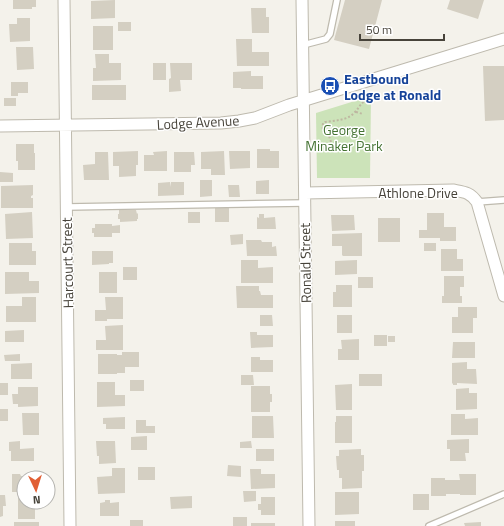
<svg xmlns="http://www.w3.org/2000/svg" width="504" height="526" viewBox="0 0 504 526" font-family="'Titillium Web',sans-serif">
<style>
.green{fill:#cce3b9}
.building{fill:#d4cfc2}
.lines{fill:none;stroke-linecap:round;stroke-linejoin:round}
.service-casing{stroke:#bebaae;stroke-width:8}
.minor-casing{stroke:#bebaae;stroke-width:13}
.path{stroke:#beb7a1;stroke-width:2;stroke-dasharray:2 2;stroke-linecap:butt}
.service{stroke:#fff;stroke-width:5.5}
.minor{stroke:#fff;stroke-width:11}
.labels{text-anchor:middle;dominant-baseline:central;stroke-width:3;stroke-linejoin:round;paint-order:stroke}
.transit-label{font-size:14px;font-weight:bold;fill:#164399;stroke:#fff;text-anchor:start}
.street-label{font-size:14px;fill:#47433a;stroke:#fff}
.park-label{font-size:14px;fill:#457333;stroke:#fff}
</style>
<rect width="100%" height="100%" fill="#f4f2eb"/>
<path class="green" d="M371,96L370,178H317L316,113Z"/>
<path class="building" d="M13,0H36V7H32V9H13Z
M115,0V18L91,19V1Z
M345,0H382L369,49L334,40Z
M450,0H484L478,19L447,9Z
M251,8H266V17H269V33H252Z
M17,18H30V41L10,42L9,24H17Z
M118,22H131V31H118Z
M93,26H113V50H93Z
M236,39H252V52H269V66H237Z
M16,47H33L34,69L17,70Z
M95,54H109V63H121V80L93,81V68H96Z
M153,63H166V80H153Z
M170,63H192V80H180L181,91L169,92V79L171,78Z
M483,66H504V120L485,121Z
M251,71V76H263V89H241V88H233V72Z
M11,82H28V93H18V96H11Z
M92,85H126V100H92Z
M4,98H16V106H4Z
M16,144H34V153H35V170H18V161H16Z
M257,149H270V151H279V168H257Z
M138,151V165H136V176L119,177V166H113V152Z
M167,151V171H144V155H154L153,152Z
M224,151L225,175H211V169H201V152Z
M229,151H250V168L230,169Z
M95,152H108L109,180H84L83,165L95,164Z
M174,152H194L195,165H191V172H174Z
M0,172L13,173V182H0Z
M200,180H212V196L200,197Z
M269,180V194H256V181Z
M170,182L171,187V182H184V195L158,196V183Z
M33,185V195L31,196V198H33V208H1V186Z
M228,185H239L240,197H229Z
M215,208H229V222H215Z
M119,210H136L137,214L138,213V219H137V221L120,222V219H118V214H119Z
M32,212L33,238L6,239L5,214Z
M188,212H200V223H188Z
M427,213H444V227H456V241H440V238H419V230H427Z
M259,214H264V218L275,217L276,229H257V217L259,218Z
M331,215H354L355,230L332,231Z
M378,218H400V242H378Z
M95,224H112V226L120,225V233H112V237H94V233H92V228H95Z
M362,233V256H343L342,255V246H332V234Z
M243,234V244L231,245L230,235Z
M246,240H261L262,242H272V247L276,246L277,256H247Z
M9,243H32V251H36V265H9Z
M424,243H436V251H424Z
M441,249H457V259H463V271H441Z
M92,251H113V263H109V264L92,265Z
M241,260H258V268L273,267V283H241Z
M357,260V274L335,275V261Z
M123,267H137V280H123Z
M5,272H29V281H39V293L5,294Z
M99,272H117V293H99Z
M444,276H464V287H460V296H462V303H442V296H444Z
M358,277H373V288H358Z
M336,285H352V307H333V292H336Z
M236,286H259V291H260L261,295H273V308H237Z
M22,297H36V322H6V306H22Z
M105,297H123V319H107V321H95V310H106Z
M458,307H477V318H473V333H452V317H458Z
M260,315H272L273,326H260Z
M337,315H352V333H337Z
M123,325V350H96V340H106L105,326Z
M24,330V342H5V331Z
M250,332H257V335H273V347L251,348Z
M374,335H387V346H374Z
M388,336H395V342H388Z
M359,339V360H338V349H342L341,340Z
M453,342H475V358H452Z
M122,352H139V367H125V373H117V374H98V354H117V355H122Z
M20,354V361H5L4,355Z
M251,357H260V360H273V372H251Z
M467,362V369H476L477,384L457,383V385H453V383L452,384V363Z
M32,363V379H11V364Z
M359,374H382V386H359Z
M241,375H253L254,385H241Z
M130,380H144V391H130Z
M97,382H115V395H125V406L97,407Z
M0,383H8V395H0Z
M352,384V410H336L335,385Z
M251,386H270V394H272V402H270V412H251Z
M18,387H38V406L18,407V404H13L12,394H18Z
M469,388V393H477V409L456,410V389Z
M0,409H8V421H0Z
M22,413H39V435H23Z
M451,414H465V419L478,418V435H451Z
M252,416H273L274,438H252Z
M336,416H352V443H335V422H336Z
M125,417V429H106V424H103V418Z
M136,420H146V426H155V433H136Z
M147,436V450H131V437Z
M469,439V453H465L466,461H450V449H447V440Z
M20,441V449L34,448V461H11V451H9V442Z
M96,441H115L116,463L99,464V456H97Z
M251,441L252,448H240V442Z
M256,449H274V461H256Z
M361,449V455H364V471H362V488L342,489V478H339V470H337L336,456H339V450Z
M228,465L241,466V477L227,476Z
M138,467H155V480H138Z
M112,468H125V493L98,494L97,477L112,476Z
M250,469H261V474H275V488L251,489Z
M12,474H20L21,476H32V478H24V492H12Z
M459,474H476V495H460V494H446V496H431V478H445V480H460Z
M243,491H256V501L244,502Z
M335,492H359V514L335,515Z
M413,494H429V510H413Z
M0,495H5L6,506H3V516L0,517Z
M192,496V508L171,509L170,497Z
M261,497H275V515H261V510H258V504H261Z
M18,498H24V502H35V519H18Z
M105,500H110V503L119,502V516H100V503L105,502Z
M233,517H247V526H233Z
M130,520H143V526H130Z
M335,521H355V526H335Z
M14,522H39V526H14Z
M481,522V526H465L464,523Z
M251,523H275V526H251Z"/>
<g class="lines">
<defs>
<path id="service" d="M303,45L326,39L330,34L337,0
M477,202L504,200
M67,207L304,203
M429,526L504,494"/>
<path id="minor" d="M64,0L70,526
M302,0L309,526
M0,126L221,123L239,121L255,118L289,105L504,39
M305,193L453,190C464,192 470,192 477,202L504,296"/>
</defs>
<use href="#service" class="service-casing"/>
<use href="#minor" class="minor-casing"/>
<path class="path" d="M356,112L363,114
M331,142L329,136C323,133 322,130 323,123L325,122C336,120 347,121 355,112C359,108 360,104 366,100L365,97"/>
<use href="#service" class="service"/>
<use href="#minor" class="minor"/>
</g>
<defs>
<symbol id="bus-disc" viewBox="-11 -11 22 22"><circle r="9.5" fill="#1a4fb4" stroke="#fff"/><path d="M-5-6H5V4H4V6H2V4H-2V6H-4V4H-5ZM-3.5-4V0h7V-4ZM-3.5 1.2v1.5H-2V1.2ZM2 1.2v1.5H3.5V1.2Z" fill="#fff"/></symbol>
</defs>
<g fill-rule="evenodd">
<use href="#bus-disc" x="319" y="75" width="22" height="22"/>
</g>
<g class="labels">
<g class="transit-label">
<text x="344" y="78">Eastbound<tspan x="344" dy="16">Lodge at Ronald</tspan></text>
</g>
<g class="street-label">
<text transform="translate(198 122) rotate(-3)">Lodge Avenue</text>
<text x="418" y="192">Athlone Drive</text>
<text transform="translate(67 263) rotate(-91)">Harcourt Street</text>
<text transform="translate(305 263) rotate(-91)">Ronald Street</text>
</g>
<g class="park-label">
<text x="344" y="129">George<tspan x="344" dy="16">Minaker Park</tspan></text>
</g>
</g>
<g transform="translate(36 490) rotate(176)"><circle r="19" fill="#ffffff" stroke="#b5b4b0"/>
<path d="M0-3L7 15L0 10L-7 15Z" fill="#e15f34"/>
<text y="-6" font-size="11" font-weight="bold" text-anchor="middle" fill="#47433a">N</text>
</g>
<path d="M360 34v6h84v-6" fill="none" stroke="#47433a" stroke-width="2"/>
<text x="366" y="34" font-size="12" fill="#47433a" stroke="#ffffff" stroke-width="3" paint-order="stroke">50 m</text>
</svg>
